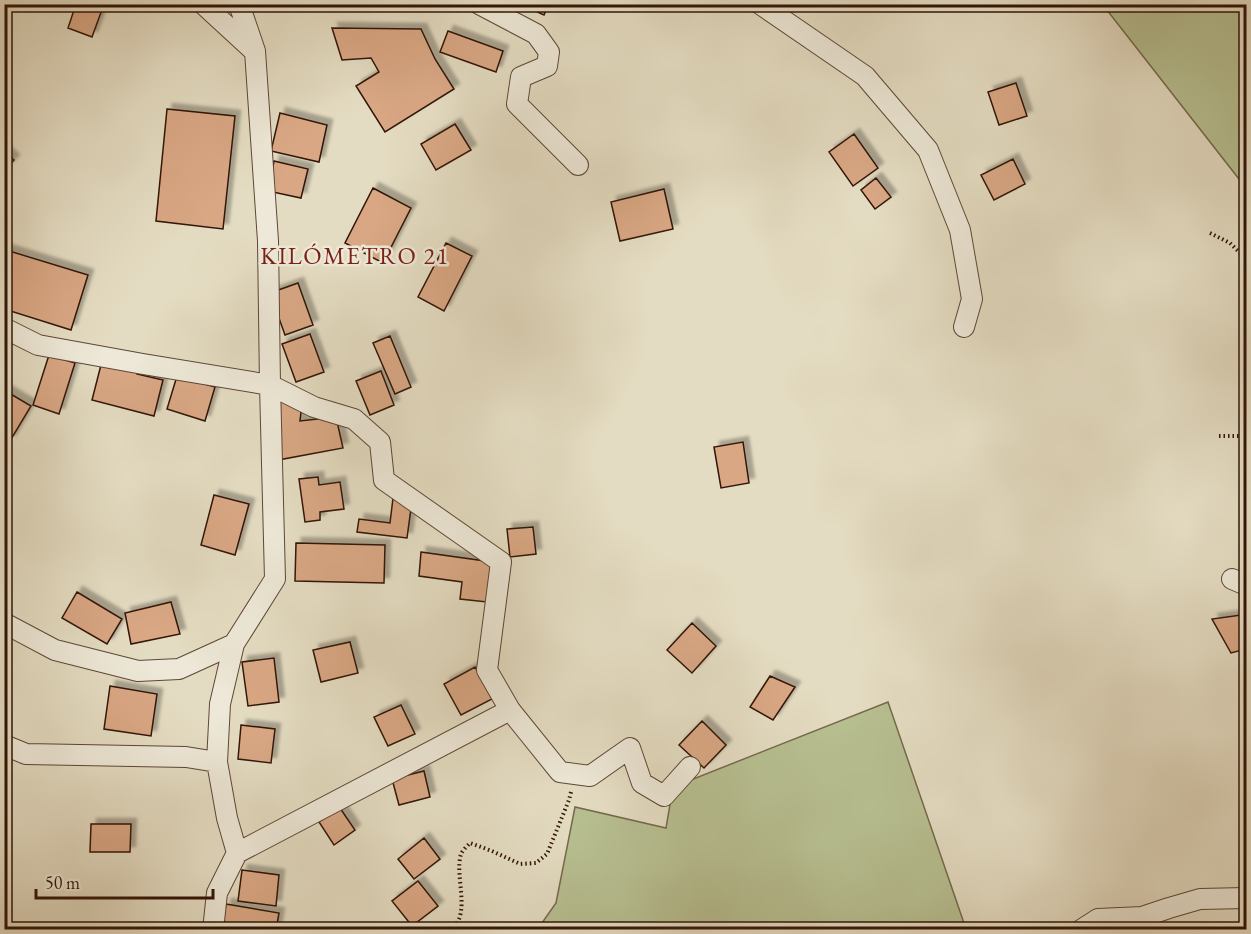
<svg xmlns="http://www.w3.org/2000/svg" width="1251" height="934" viewBox="0 0 1251 934" font-family="'EB Garamond',serif">
<style>
.green{fill:#b7bf91;stroke:#746a4c;stroke-width:1.5}
.building{fill:#d9a784;stroke:#311507;stroke-width:1.5;filter:url(#shadow)}
.lines{fill:none;stroke-linecap:round;stroke-linejoin:round}
.minor-casing{stroke:#5e4736;stroke-width:22}
.path{stroke:#311507;stroke-width:4;stroke-dasharray:1.5 3;stroke-linecap:butt}
.minor{stroke:#ede8d7;stroke-width:20}
.labels{text-anchor:middle;dominant-baseline:central;stroke-width:5;stroke-linejoin:round;paint-order:stroke}
.quarter-label{font-size:24px;letter-spacing:1.5px;fill:#7a1f14;stroke:#ede8d7}
</style>
<defs>
<filter id="shadow"><feDropShadow dx="5.5" dy="-5.5" stdDeviation="1.5" flood-color="#0004"/></filter>
</defs>
<rect width="100%" height="100%" fill="#e4dcc2"/>
<filter id="stains"><feTurbulence type="fractalNoise" baseFrequency=".00333" numOctaves="4"/><feColorMatrix values="0 0 0 0 .2 0 0 0 0 .09 0 0 0 0 .02 0 0 0 .5 -.17"/></filter>
<radialGradient id="worn" r=".72"><stop offset=".6" stop-color="#630" stop-opacity="0"/><stop offset="1" stop-color="#630" stop-opacity=".3"/></radialGradient>
<path class="green" d="M1103,5H1246V188Z
M888,702L966,929L537,930L556,903L575,807L666,828L673,787Z"/>
<path class="building" d="M76,4H96L103,7L92,37L68,28Z
M520,4H549L544,15Z
M332,28L421,29L435,59L454,89L385,132L356,86L379,72L371,58L342,60Z
M448,31L503,51L496,72L440,52Z
M1016,83L1027,116L999,125L988,92Z
M167,109L235,116L223,229L156,221Z
M280,113L327,125L319,162L271,151Z
M455,124L471,150L436,170L421,144Z
M854,134L878,168L853,186L829,152Z
M4,151L14,160L4,170Z
M1013,159L1025,184L994,200L981,175Z
M274,161L308,169L301,198L268,191Z
M876,178L891,197L875,209L861,190Z
M373,188L411,208L383,263L345,243Z
M664,189L673,229L620,241L611,202Z
M446,243L472,256L444,311L418,297Z
M6,250L88,275L71,330L4,309V256Z
M298,283L313,325L285,335L270,293Z
M310,334L324,372L296,382L282,344Z
M390,336L411,387L395,394L373,343Z
M49,355L75,363L59,414L33,405Z
M102,361L138,370L137,374L163,380L154,416L92,400Z
M381,371L394,405L370,415L356,381Z
M177,376L215,387L205,421L167,409Z
M4,390L31,406L10,441L4,437Z
M273,399L302,403L300,421L336,417L343,448L278,460Z
M743,442L749,483L721,488L714,447Z
M318,477L319,485L340,482L344,509L320,512V520L305,522L299,479Z
M214,495L249,504L235,555L201,545Z
M393,498L412,501L407,538L357,532L359,519L390,523Z
M533,527L536,554L510,557L507,529Z
M296,543L385,545L384,583L295,581Z
M421,552L492,562L487,602L460,599L462,582L419,576Z
M77,592L122,619L107,644L62,618Z
M171,602L180,634L131,644L125,613Z
M1241,615L1246,642V649L1231,653L1212,619Z
M692,623L716,646L692,673L667,650Z
M350,642L358,673L321,682L313,650Z
M274,658L279,702L248,706L242,662Z
M475,667L492,699L461,715L444,684Z
M770,676L795,687L773,720L750,707Z
M110,686L157,694L151,736L104,729Z
M401,705L415,734L388,746L374,717Z
M702,721L726,745L704,768L679,745Z
M241,725L275,729L271,763L238,759Z
M424,771L430,797L399,805L392,779Z
M340,808L355,830L334,845L319,822Z
M91,824H131L130,852H90Z
M424,838L440,859L414,879L398,859Z
M242,870L279,875L276,906L238,901Z
M418,881L438,906L412,926L392,901Z
M226,904L279,913L276,930L223,922Z"/>
<g class="lines">
<defs>
<path id="minor" d="M203,4L254,51
M479,4L536,34L549,52L547,66L521,77L517,104L578,165
M760,4L865,76L928,150L960,230L972,299L964,327
M4,328L38,345L143,364L270,385L314,407L354,419L380,442L384,480L501,562L487,670L510,710L560,772L590,776L630,748L642,783L664,796L690,767
M1232,579L1246,585
M4,623L55,650L138,671L179,669L234,644
M4,745L26,754L186,757L217,762
M237,853L510,710
M213,930L217,893L237,853L227,818L217,762L220,704L234,644L275,579L270,385L268,241L255,51L239,4
M1081,930L1098,919L1142,917L1169,908L1200,899L1246,898"/>
</defs>
<use href="#minor" class="minor-casing"/>
<path class="path" d="M1210,233L1230,243L1246,259
M1219,436H1239L1246,431
M451,930C472,913 454,877 461,854C463,850 467,846 470,843L492,851L520,864L536,863L547,854L569,800L571,792"/>
<use href="#minor" class="minor"/>
</g>
<g class="labels">
<g class="quarter-label">
<text x="355" y="255">KILÓMETRO 21</text>
</g>
</g>
<rect width="1251" height="934" fill="none" stroke="#e4dcc2" stroke-width="24"/>
<rect x="6" y="6" width="1239" height="922" fill="none" stroke="#311507" stroke-width="3"/>
<rect x="12" y="12" width="1227" height="910" fill="none" stroke="#311507" stroke-width="1.5"/>
<path d="M36 889v9h177v-9" fill="none" stroke="#311507" stroke-width="3"/>
<text x="45" y="889" font-size="18" fill="#311507" stroke="#ede8d7" stroke-width="4.5" paint-order="stroke">50 m</text>
<rect width="100%" height="100%" filter="url(#stains)"/>
<rect width="100%" height="100%" fill="url(#worn)"/>
</svg>
